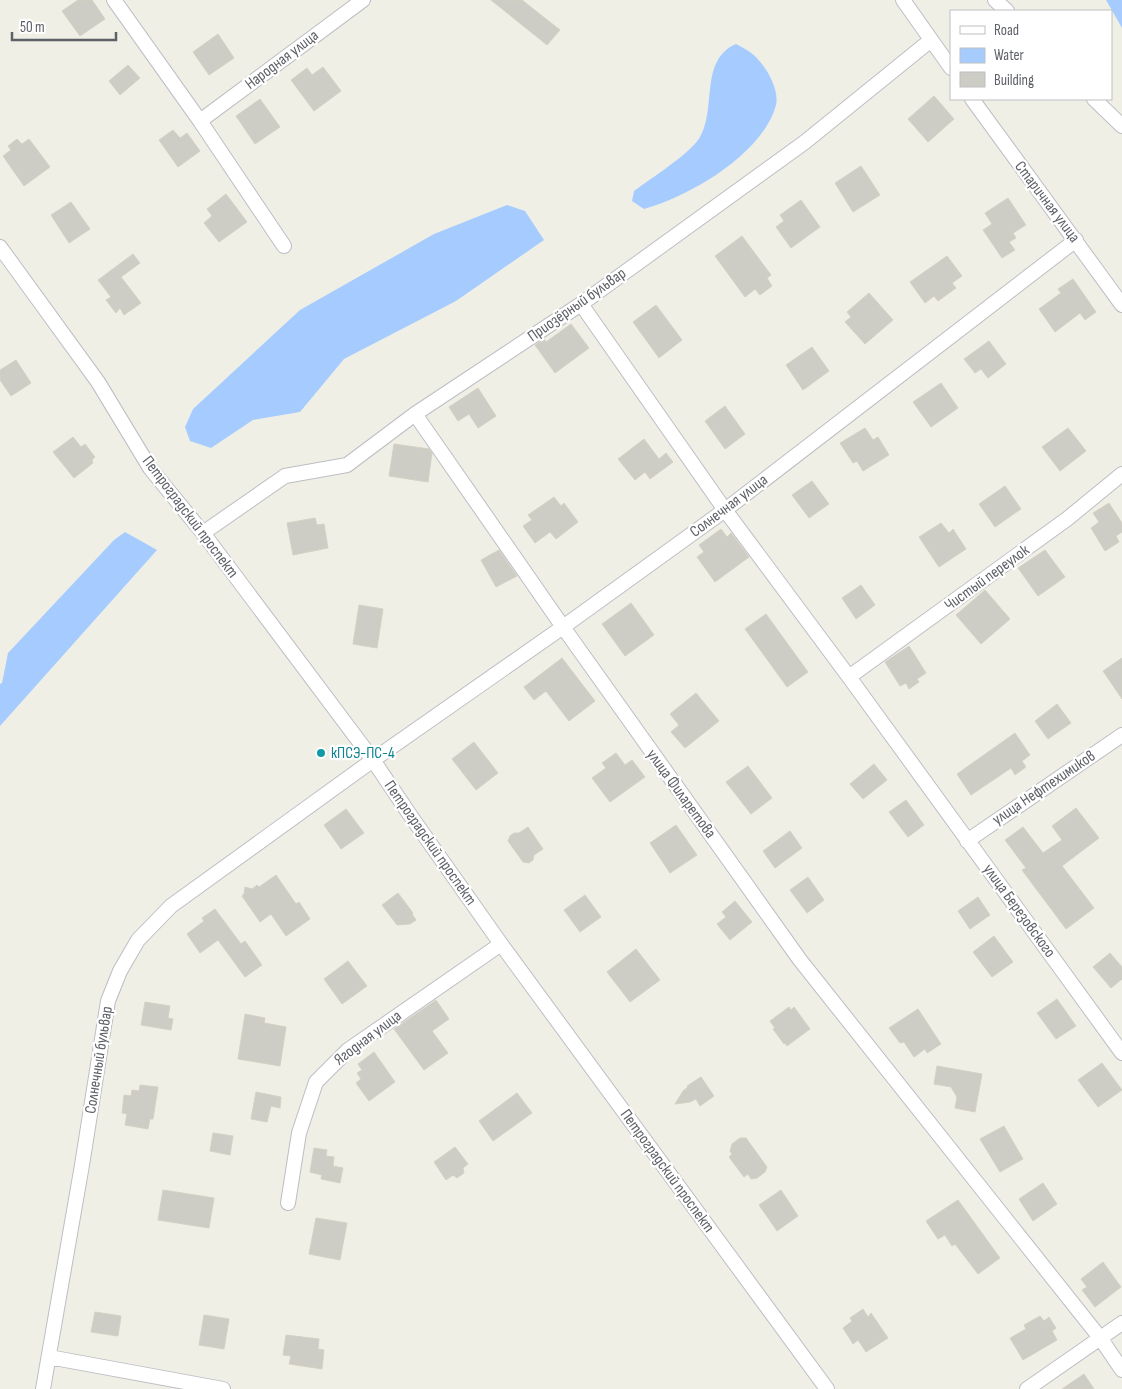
<svg xmlns="http://www.w3.org/2000/svg" width="1122" height="1389" viewBox="0 0 1122 1389" font-family="'Sofia Sans Condensed',sans-serif">
<style>
.water{fill:#a6ccff}
.building{fill:#cdccc5;stroke:#d5d2c3}
.lines{fill:none;stroke-linecap:round;stroke-linejoin:round}
.minor-casing{stroke:#bdbec4;stroke-width:16}
.minor{stroke:#fff;stroke-width:14}
.culture-dot{fill:#0f9aa8;stroke:#fff;stroke-width:2}
.labels{text-anchor:middle;dominant-baseline:central;stroke-width:4.5;stroke-linejoin:round;paint-order:stroke}
.street-label{font-size:16px;fill:#5d6066;stroke:#fff}
.culture-label{font-size:16px;fill:#0d838f;stroke:#fff;text-anchor:start}
</style>
<rect width="100%" height="100%" fill="#f0efe6"/>
<path class="water" d="M1106,0H1122V28Z
M736,44C741,47 746,49 750,52C763,61 780,88 776,105C763,154 689,197 644,209L632,201L634,191C651,178 690,154 700,137C717,108 699,60 736,44Z
M507,205L525,211L544,240L456,301L344,359L300,412L253,420L211,448L190,441L185,427L193,409L300,310L434,234Z
M125,532L157,550L0,726V684L2,683L8,653L114,540Z"/>
<path class="building" d="M78,0H92L105,19L80,36L62,11Z
M491,0H522L560,30L547,45Z
M218,34L234,58L209,75L193,52Z
M128,65L140,78L120,95L109,81Z
M323,67L341,91L314,111L291,80L307,68L312,75Z
M934,96L954,119L928,142L908,119Z
M260,99L280,127L255,144L236,116Z
M173,130L180,138L187,133L200,151L178,167L159,140Z
M17,139L22,144L29,139L50,167L24,186L3,156L11,150L8,146Z
M861,166L880,195L853,212L835,183Z
M226,194L247,222L219,242L204,223L212,216L207,209Z
M1008,198L1026,225L1013,233L1016,238L1009,242L1015,250L1002,258L983,230L992,224L985,213Z
M801,200L820,227L791,248L776,227L784,221L780,215Z
M71,202L90,229L69,243L51,215Z
M742,236L771,275L767,278L772,286L760,295L755,289L745,297L715,256Z
M133,254L140,263L121,277L141,303L124,315L120,308L116,313L106,300L111,297L98,280Z
M947,256L962,276L952,283L956,288L938,301L934,296L925,303L910,282Z
M1073,279L1096,312L1085,320L1080,313L1055,332L1039,309L1061,293L1058,289Z
M869,293L893,320L865,344L845,322L851,317L847,312Z
M656,305L682,340L659,358L633,322Z
M571,324L589,348L555,373L535,345L544,339L546,342Z
M989,341L1006,364L988,378L981,369L975,373L964,359Z
M812,347L829,371L803,390L786,365Z
M16,360L31,383L11,396L0,380V370Z
M941,383L958,408L931,427L913,402Z
M478,388L496,416L478,428L469,414L458,421L449,407Z
M725,406L745,434L725,449L705,421Z
M865,428L873,440L878,437L889,455L863,471L857,461L853,463L840,443Z
M1068,428L1086,451L1060,471L1042,447Z
M73,437L81,447L85,444L95,457L92,460L93,463L74,478L53,452Z
M644,439L659,459L666,453L673,462L650,479L645,472L635,480L618,459Z
M394,444L429,449L432,453L428,482L389,476Z
M812,481L829,504L809,518L792,495Z
M1005,486L1021,509L995,527L979,504Z
M554,497L561,506L564,503L578,522L556,539L550,532L535,543L523,526L532,520L528,515Z
M1109,503L1122,523V532L1116,536L1119,542L1105,551L1091,528L1099,522L1093,513Z
M315,518L317,525L324,524L328,548L293,555L287,523Z
M941,523L949,533L953,529L966,549L939,567L919,537Z
M721,529L727,537L731,533L749,557L715,582L697,557L704,552L699,545Z
M499,550L517,576L496,587L481,560Z
M1045,550L1065,577L1038,596L1018,568Z
M861,585L875,605L856,619L842,598Z
M985,590L1010,619L981,644L956,615Z
M631,603L654,635L625,656L602,624Z
M359,605L383,609L377,648L353,644Z
M766,614L808,672L787,687L745,629Z
M909,646L926,673L917,679L919,682L909,689L906,683L900,686L885,662Z
M562,658L595,701L569,721L546,691L534,700L524,687Z
M1122,658V699L1103,671Z
M696,693L719,721L685,748L671,732L679,725L670,714Z
M1057,704L1071,723L1048,739L1035,721Z
M1015,733L1030,755L1022,761L1026,767L1015,775L1011,768L971,795L957,774Z
M474,742L498,773L476,790L452,759Z
M616,753L625,765L632,760L645,777L610,802L592,778L606,768L602,763Z
M874,764L887,780L863,799L850,784Z
M748,766L772,798L751,814L726,782Z
M906,800L924,825L908,837L889,812Z
M1076,808L1099,838L1062,866L1094,908L1066,929L1022,870L1026,868L1005,840L1023,827L1043,853L1062,840L1052,826Z
M346,809L364,833L341,849L324,825Z
M676,825L697,855L670,873L650,843Z
M528,827L543,849L534,855L533,860L529,863L523,862L508,841L510,836L514,833H519Z
M790,831L802,848L775,868L763,851Z
M276,875L296,904L299,902L310,919L286,936L271,914L260,922L242,896L244,894L245,887L252,889L257,885L259,887Z
M808,877L824,900L807,913L790,890Z
M398,893L413,913L412,914L416,920L410,924L397,925L382,905Z
M585,895L601,917L580,932L564,910Z
M978,897L990,915L970,929L958,911Z
M735,901L752,922L730,940L717,924L726,917L722,912Z
M215,909L241,944L245,941L262,965L245,977L218,940L200,953L187,934L204,921L202,918Z
M994,936L1013,962L992,977L973,952Z
M636,949L660,980L630,1002L607,972Z
M1110,953L1122,967V979L1111,988L1093,967Z
M348,961L367,986L342,1004L324,979Z
M1057,999L1076,1026L1056,1039L1037,1013Z
M436,1000L449,1019L432,1031L448,1053L424,1070L394,1029Z
M145,1002L170,1006L168,1018L173,1019L171,1030L141,1025Z
M789,1007L791,1010L794,1007L810,1029L787,1046L785,1043L784,1044L773,1029L775,1028L770,1021Z
M918,1009L941,1044L927,1053L925,1049L914,1057L904,1042L900,1043L889,1028Z
M245,1014L265,1018L264,1023L286,1027L280,1066L238,1059Z
M374,1052L395,1082L369,1101L356,1083L361,1079L357,1073L362,1070L358,1064Z
M1102,1063L1122,1090L1098,1107L1078,1080Z
M937,1066L982,1074L975,1112L955,1108L957,1097L951,1087L934,1084Z
M701,1077L714,1096L700,1106L696,1099L690,1102L675,1104L683,1091L688,1087L687,1086Z
M140,1085L158,1087L153,1119H150L148,1129L125,1125L127,1114L122,1113L124,1095L131,1096L132,1090L139,1091Z
M256,1092L281,1097L280,1108L271,1106L267,1122L251,1119Z
M517,1093L532,1113L493,1141L479,1121Z
M1004,1126L1023,1159L1000,1172L980,1139Z
M213,1133L233,1136L230,1155L210,1151Z
M740,1138H746L767,1167L765,1172L757,1178L751,1179L748,1174L744,1177L729,1157L732,1154L730,1151L732,1144Z
M455,1147L468,1164L463,1168L464,1173L457,1178L453,1175L446,1180L434,1162Z
M314,1148L327,1150L326,1156L334,1157L333,1166L343,1168L340,1183L321,1179L322,1175L310,1172Z
M1043,1183L1057,1204L1033,1221L1019,1199Z
M163,1190L214,1198L209,1228L158,1220Z
M781,1190L798,1216L777,1231L759,1205Z
M958,1200L1000,1258L978,1274L955,1244L952,1246L945,1235L938,1239L926,1221Z
M316,1218L347,1223L340,1260L309,1254Z
M1103,1262L1121,1287L1095,1307L1082,1290L1087,1287L1081,1279Z
M863,1309L868,1317L871,1313L888,1338L866,1352L858,1340L853,1344L843,1328L852,1321L850,1318Z
M95,1312L121,1316L118,1336L91,1332Z
M204,1315L229,1319L224,1349L199,1345Z
M1040,1316L1044,1321L1049,1317L1056,1328L1052,1331L1057,1340L1023,1360L1010,1338L1026,1329L1024,1325Z
M286,1335L319,1339L318,1349L324,1350L322,1369L289,1364L291,1356L283,1355Z
M1084,1374L1094,1389H1062Z"/>
<g class="lines">
<defs>
<path id="minor" d="M114,0L200,121L284,246
M903,0L951,68
M995,0L1007,11
M972,99L1122,305
M1094,99L1122,126
M200,121L363,0
M0,247L98,382L150,468L203,533L373,760L410,815L501,944L827,1389
M581,304L725,510L849,677L1122,1053
M415,414L563,627L800,960L1101,1339L1122,1370
M203,533L285,476L347,465L415,414L581,304L805,142L931,40
M849,677L1067,519L1122,474
M967,841L1122,735
M288,1203L299,1133L316,1082L348,1050L501,944
M49,1357L223,1389
M43,1389L82,1165L108,1001L120,971L138,940L171,906L373,760L563,627L725,510L1076,240
M1027,1389L1122,1323"/>
</defs>
<use href="#minor" class="minor-casing"/>
<use href="#minor" class="minor"/>
</g>
<circle class="culture-dot" cx="321" cy="753" r="5"/>
<g class="labels">
<g class="street-label">
<text transform="translate(282 60) rotate(-37)">Народная улица</text>
<text transform="translate(1047 202) rotate(53)">Старичная улица</text>
<text transform="translate(577 305) rotate(-35)">Приозёрный бульвар</text>
<text transform="translate(729 506) rotate(-37)">Солнечная улица</text>
<text transform="translate(190 517) rotate(53)">Петроградский проспект</text>
<text transform="translate(987 578) rotate(-36)">Чистый переулок</text>
<text transform="translate(1044 788) rotate(-34)">улица Нефтехимиков</text>
<text transform="translate(681 794) rotate(54)">улица Филаретова</text>
<text transform="translate(430 843) rotate(55)">Петроградский проспект</text>
<text transform="translate(1019 911) rotate(54)">улица Березовского</text>
<text transform="translate(368 1038) rotate(-37)">Ягодная улица</text>
<text transform="translate(99 1060) rotate(-81)">Солнечный бульвар</text>
<text transform="translate(667 1171) rotate(54)">Петроградский проспект</text>
</g>
<g class="culture-label">
<text x="331" y="753">кПСЭ-ПС-4</text>
</g>
</g>
<rect x="950" y="10" width="162" height="90" fill="#ffffff" stroke="#bebfc2"/>
<rect x="960" y="26" width="25" height="8" fill="#ffffff" stroke="#bebfc2"/>
<text x="994" y="35" font-size="15" fill="#5d6066">Road</text>
<rect x="960" y="48" width="25" height="15" fill="#a6ccff" stroke="#bebfc2"/>
<text x="994" y="60" font-size="15" fill="#5d6066">Water</text>
<rect x="960" y="72" width="25" height="15" fill="#cdccc5" stroke="#bebfc2"/>
<text x="994" y="85" font-size="15" fill="#5d6066">Building</text>
<path d="M12 32v8h104v-8" fill="none" stroke="#5d6066" stroke-width="2.5"/>
<text x="20" y="32" font-size="15" fill="#5d6066" stroke="#ffffff" stroke-width="4" paint-order="stroke">50 m</text>
</svg>
